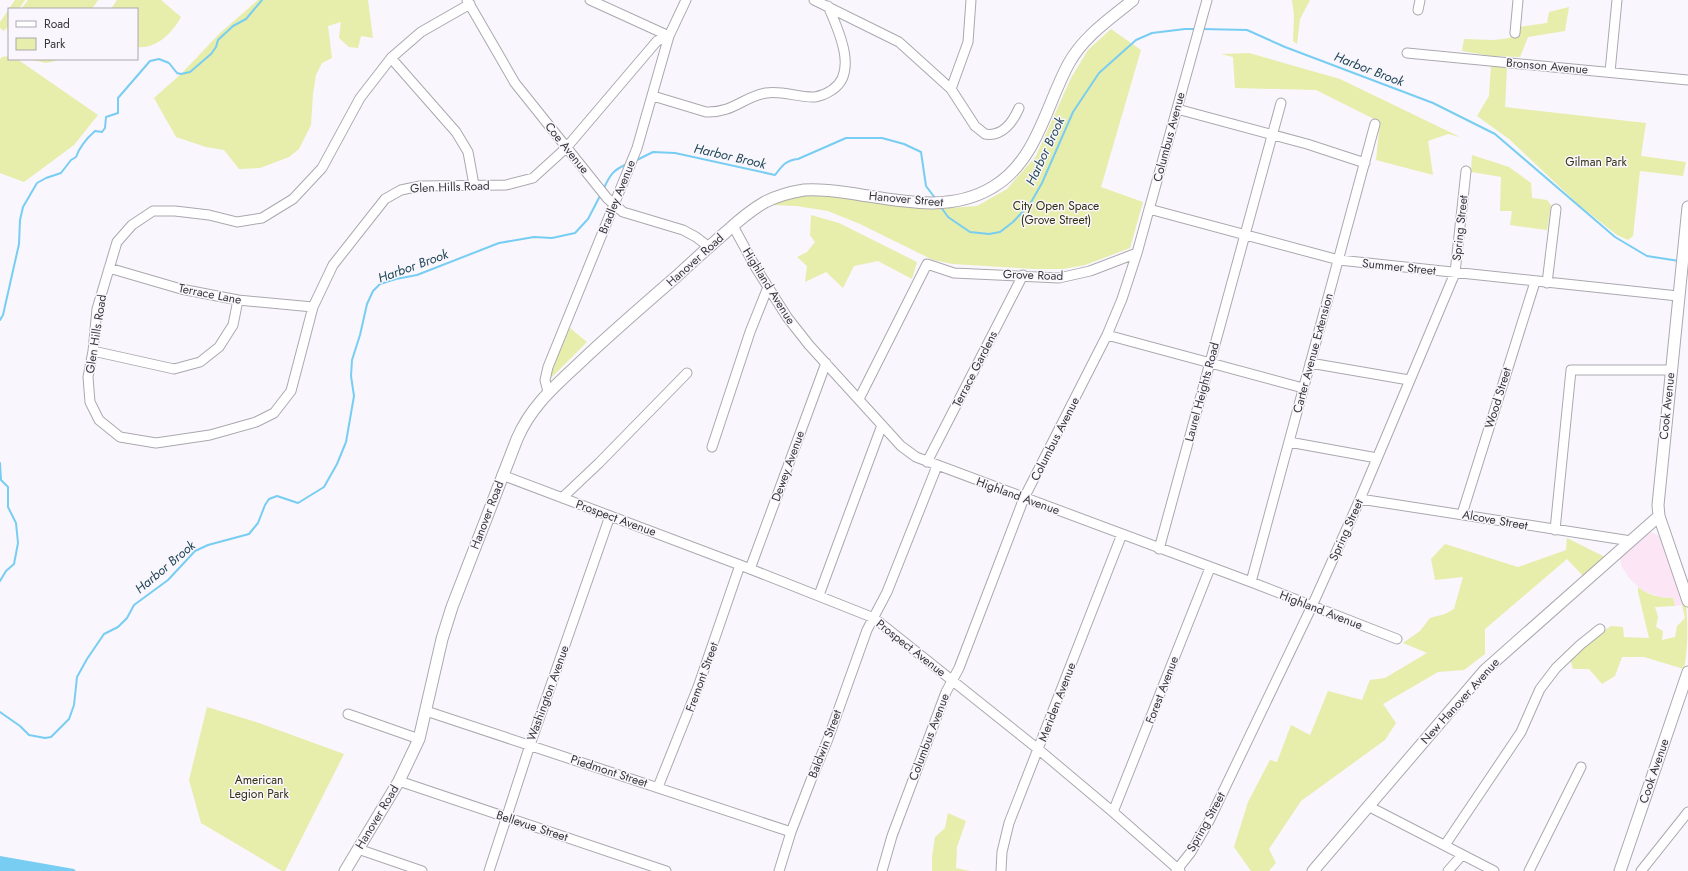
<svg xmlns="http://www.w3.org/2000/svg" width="1688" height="871" viewBox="0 0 1688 871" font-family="Jost,sans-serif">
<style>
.commercial{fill:#fce6f5}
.green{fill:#e7edaa}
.water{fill:#78cdf2}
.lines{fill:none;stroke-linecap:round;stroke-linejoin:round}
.stream{stroke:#78cdf2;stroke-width:2}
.minor-casing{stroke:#aba8af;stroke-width:11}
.major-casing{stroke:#aba8af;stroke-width:13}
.minor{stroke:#fff;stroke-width:9}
.major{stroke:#fff;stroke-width:11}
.labels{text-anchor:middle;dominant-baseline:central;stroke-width:3;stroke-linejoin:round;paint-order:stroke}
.street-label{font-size:12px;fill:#373639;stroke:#f9f6fd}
.park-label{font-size:12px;fill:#303211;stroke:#f9f6fd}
.water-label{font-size:13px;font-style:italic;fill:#204656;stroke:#f9f6fd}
</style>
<rect width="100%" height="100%" fill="#f9f6fd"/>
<path class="commercial" d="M1652,532L1664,540L1688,604L1675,606L1673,598L1660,597L1643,591L1629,578L1621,565L1620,558L1647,535Z"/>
<path class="green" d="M15,0H25L19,9H9V38L7,27L4,31L0,28V22Z
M28,0H98L92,9H21Z
M117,0H161L181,17C172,33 157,49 137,47V9H111Z
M258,0H368L373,38L361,36L358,48L349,47L339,38L341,22L328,26L332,58L322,63L316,75L313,94L311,125L299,149L289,157L260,168L239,169L224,150L206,147L176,137L154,98L181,74L220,33Z
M1292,0H1310L1300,19L1297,44L1293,41L1294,15Z
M1569,7L1565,31L1528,37L1520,57L1491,56L1462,51L1464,39L1494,40L1510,38L1511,34L1519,27L1547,23L1549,12Z
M1111,29L1141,50L1101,187L1143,202L1130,248L1085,265L1063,269H1033L953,264L933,260L860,224L828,211L796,206L773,205L771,201L819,192L935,209L977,206L1007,189L1036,156L1071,78L1088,50Z
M1249,53L1340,79L1460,137L1448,134L1428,141L1433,175L1376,160L1380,122L1316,90L1235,88L1233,57L1221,54Z
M9,56V59H17L98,115L74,145L24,182L0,173V59L2,57Z
M28,59H64L46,63Z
M1491,65L1507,67L1505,107L1646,123L1641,156L1686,162L1683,176L1640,171L1633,236L1628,240L1617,235L1579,205L1509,139L1477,116L1489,96Z
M1472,155L1509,167L1531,183L1532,198L1547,200L1551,205L1547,230L1510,225L1512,211H1500L1501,177L1471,172Z
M811,215L839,223L917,262L912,279L878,261L854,266L843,288L826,272L805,282L807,266L797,257L807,252L815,242L810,235Z
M570,328L587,342L550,379L557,354Z
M1567,538L1605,557L1583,576L1567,559L1485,629V654L1464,670L1438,672L1383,704L1396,723L1385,740L1301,801L1269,849L1276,863L1269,871H1251L1234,847L1248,802L1270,760L1277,762L1291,725L1310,735L1328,691L1362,700L1370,680L1385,678L1427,653L1403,643L1420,631L1430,618L1445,614L1454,609L1463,577L1435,580L1431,559L1445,544L1518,567L1566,550Z
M1638,587C1647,595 1661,598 1673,598L1675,606L1655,607L1658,617L1656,627L1663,631L1662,640L1675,637L1677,626L1685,618L1682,605L1686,604C1688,627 1688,647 1684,669L1644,657H1622L1615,676L1602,684L1589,669H1573L1570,659L1591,639L1611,626L1623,627L1624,637L1649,638L1638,592Z
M207,707L259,723L344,754L285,871H282L201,823L189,780Z
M948,813L966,821L957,847L956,868L970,871H932V857L935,837L945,828Z"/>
<path class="water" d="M0,856L74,869L76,871H0Z"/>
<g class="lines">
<path class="stream" d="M1202,29L1247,30L1285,47L1433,103L1495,134L1615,237L1647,256L1679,261
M637,160L653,152L675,153L775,175C782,166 786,160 798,159L846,138H882L904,144L921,152L926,186L935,198
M604,188C610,175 613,170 627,164
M941,207L948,217L970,232L989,234L1000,232L1013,222L1030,204L1042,183L1073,112L1099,73L1136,40L1152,33L1185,29H1196
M0,320L3,315L19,244L20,220L23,207L37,183L46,178L61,173L71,160L76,157C80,146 87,138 95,131L102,132L105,128L106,117L118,113V98L150,61L159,59L169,63L177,73L181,74L190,72L211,54L216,47L218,40L233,26L246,19L262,0
M0,463L1,480L8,487V507L16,523L18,543L14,564L6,571L0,581
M0,712L20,726L29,735L45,738L51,737L69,719L74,705L77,677L87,659L104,634L118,627L127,618L134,605L168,580L195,551L208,545L249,534L258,523L265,505L269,499L277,496L298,503L324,487L337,464L346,442L354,396L351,376L352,360L360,335L367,304L373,291L380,284L396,279L417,275L499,243L534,237L552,238L575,233L588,219L601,194"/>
<defs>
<path id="minor" d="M467,0L515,83L607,198L623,212L683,230L696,237L709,247
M590,0L669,36
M814,0L899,42L951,89L975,126L985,134C1002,137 1013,122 1019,108
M470,4L421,32L391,58L360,98L322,168L293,199L262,218L237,222L209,215L175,211H153L132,225L117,242L97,309L93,351L88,377L90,402L99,420L120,437L156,443L210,435L256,422L274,413L291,391L313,307L333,265L385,199L401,190L420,186L506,185L533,178L566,148L657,41L669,36
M1418,10L1420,0
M1515,33L1518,0
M1407,53L1688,80
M391,58L456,132L468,152L474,185
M1610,72L1617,0
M951,89L968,42L971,0
M653,96L706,112C733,113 743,97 766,93C782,90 799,98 815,97C821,96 826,94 832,90C859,73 838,29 828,6
M1177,109L1307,144L1365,163
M1149,209L1339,260L1678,296
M733,226L756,268L787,317L809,345L901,446L916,457L1251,582L1397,639
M109,268L181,289L238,300L313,307
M1547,283L1556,209
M1107,335L1303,388
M93,351L174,369L200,362L219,347L233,325L238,300
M1310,363L1409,380
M548,392L545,380L548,367L637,148L669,36L686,0
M859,399L927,264L954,273L1059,278L1090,271L1137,253
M1289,442L1377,458
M712,447L750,332L768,287
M927,462L1023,275
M502,475L740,565L874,618L1038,749L1113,812L1180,871
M562,498L599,463L687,373
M1360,499L1631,541
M1462,514L1535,282
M1555,530L1571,370H1671
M1159,549L1281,103
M750,569L826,363
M1251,582L1375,124
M819,595L882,425
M426,711L791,832
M348,714L419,739
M399,781L666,871
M658,787L698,687L740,565
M1368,806L1494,871
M1113,812L1210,568
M1445,845L1521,732L1540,689L1556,668L1580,645L1600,629
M358,849L422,871
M489,871L530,745L610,516
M779,871L791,832L811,780L828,739L867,630L887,592L937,466
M882,871L892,836L946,692L959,668L1024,498L1107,335L1122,299L1137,253L1207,0
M1001,871L1002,852L1009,823L1122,534
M1176,871L1191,852L1209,821L1312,606L1360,499L1455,273L1466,171
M1448,871L1462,855
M1529,871L1581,767
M1641,871L1688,812"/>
<path id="major" d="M1688,207L1658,505L1659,516L1688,601
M345,871L399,781L419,739L442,639L452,607L517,439C533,402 560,382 588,355C617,328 647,302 677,276C693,261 710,246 726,232C738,221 751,210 765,202C777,196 791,192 804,190C819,189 835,191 849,193C897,200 949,214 993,187C1037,161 1046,105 1069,63C1084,36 1110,19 1133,0
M1313,871L1485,670L1659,516
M1620,871L1688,672"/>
</defs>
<use href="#minor" class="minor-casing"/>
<use href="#major" class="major-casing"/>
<use href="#minor" class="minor"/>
<use href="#major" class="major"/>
</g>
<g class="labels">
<g class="street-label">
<text transform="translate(1547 66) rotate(5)">Bronson Avenue</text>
<text transform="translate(1169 137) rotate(-75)">Columbus Avenue</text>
<text transform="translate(567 148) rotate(51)">Coe Avenue</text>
<text transform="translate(450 187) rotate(-2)">Glen Hills Road</text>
<text transform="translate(617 197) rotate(-68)">Bradley Avenue</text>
<text transform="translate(906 199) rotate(5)">Hanover Street</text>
<text transform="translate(1460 228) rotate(-84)">Spring Street</text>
<text transform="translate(695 260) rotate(-42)">Hanover Road</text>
<text transform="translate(1399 267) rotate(6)">Summer Street</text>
<text transform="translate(1033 275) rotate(2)">Grove Road</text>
<text transform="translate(769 286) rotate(58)">Highland Avenue</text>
<text transform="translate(210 294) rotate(11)">Terrace Lane</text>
<text transform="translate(96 334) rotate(-81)">Glen Hills Road</text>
<text transform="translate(1313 353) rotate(-75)">Carter Avenue Extension</text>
<text transform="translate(975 369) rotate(-63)">Terrace Gardens</text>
<text transform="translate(1202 392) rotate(-75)">Laurel Heights Road</text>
<text transform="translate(1498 398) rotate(-73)">Wood Street</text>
<text transform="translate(1667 406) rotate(-84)">Cook Avenue</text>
<text transform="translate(1055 439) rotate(-63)">Columbus Avenue</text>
<text transform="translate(788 466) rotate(-70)">Dewey Avenue</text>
<text transform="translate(1018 496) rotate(20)">Highland Avenue</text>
<text transform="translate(487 515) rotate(-69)">Hanover Road</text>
<text transform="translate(616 518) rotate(20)">Prospect Avenue</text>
<text transform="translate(1495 520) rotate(10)">Alcove Street</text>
<text transform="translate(1346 530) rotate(-66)">Spring Street</text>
<text transform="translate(1321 610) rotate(21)">Highland Avenue</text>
<text transform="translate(911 648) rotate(38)">Prospect Avenue</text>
<text transform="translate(702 677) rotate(-70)">Fremont Street</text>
<text transform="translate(1162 690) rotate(-69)">Forest Avenue</text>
<text transform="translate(548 693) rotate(-70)">Washington Avenue</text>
<text transform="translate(1460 701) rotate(-48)">New Hanover Avenue</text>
<text transform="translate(1057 702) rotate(-69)">Meriden Avenue</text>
<text transform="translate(929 737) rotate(-69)">Columbus Avenue</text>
<text transform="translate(825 744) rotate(-69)">Baldwin Street</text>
<text transform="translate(609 771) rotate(18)">Piedmont Street</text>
<text transform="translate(1654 771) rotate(-71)">Cook Avenue</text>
<text transform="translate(377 817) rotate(-59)">Hanover Road</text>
<text transform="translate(1206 822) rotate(-61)">Spring Street</text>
<text transform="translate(532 826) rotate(18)">Bellevue Street</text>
</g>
<g class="park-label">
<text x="1596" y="162">Gilman Park</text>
<text x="1056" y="206">City Open Space<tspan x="1056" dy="14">(Grove Street)</tspan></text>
<text x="259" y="780">American<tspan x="259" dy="14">Legion Park</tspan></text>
</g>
<g class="water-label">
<text transform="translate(1369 69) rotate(21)">Harbor Brook</text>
<text transform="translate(1045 151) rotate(-65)">Harbor Brook</text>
<text transform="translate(730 156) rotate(13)">Harbor Brook</text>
<text transform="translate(413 266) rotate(-20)">Harbor Brook</text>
<text transform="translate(165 567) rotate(-40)">Harbor Brook</text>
</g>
</g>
<rect x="8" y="8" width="130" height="52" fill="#f9f6fd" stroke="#aba9af"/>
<rect x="16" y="21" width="20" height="6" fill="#ffffff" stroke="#aba9af"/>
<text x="44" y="28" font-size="12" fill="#373639">Road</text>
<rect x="16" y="38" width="20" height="12" fill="#e7edaa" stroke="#aba9af"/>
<text x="44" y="48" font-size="12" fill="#373639">Park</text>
</svg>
